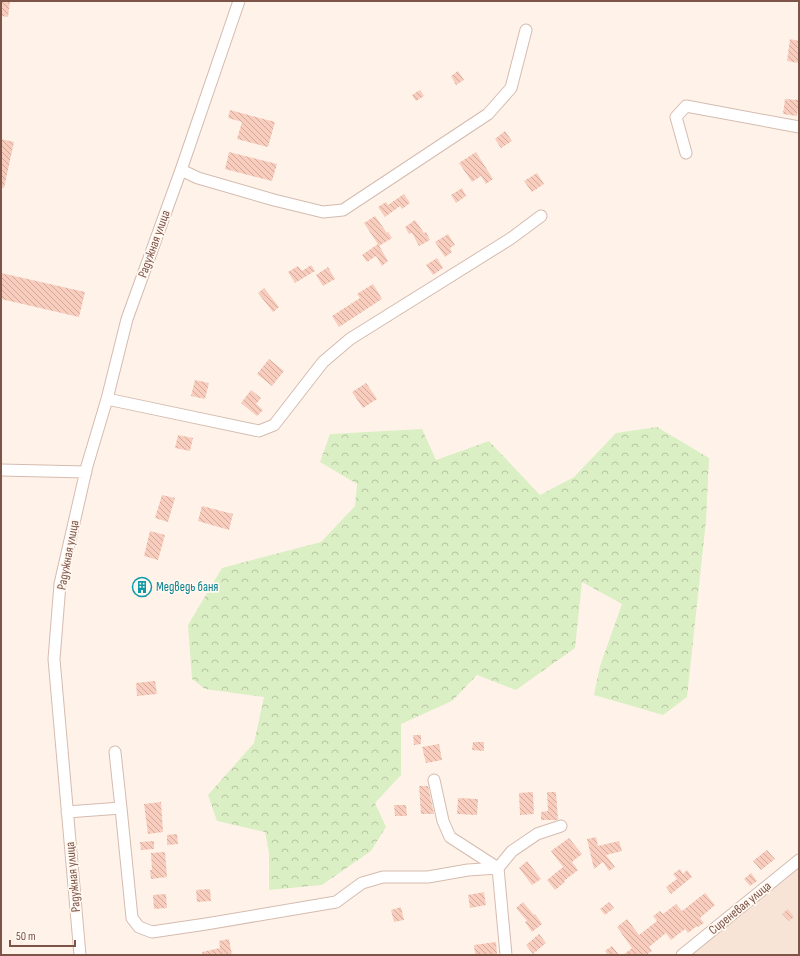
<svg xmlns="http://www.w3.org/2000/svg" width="800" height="956" viewBox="0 0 800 956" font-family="'Sofia Sans Condensed',sans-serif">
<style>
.residential{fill:#f7e4d6}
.forest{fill:url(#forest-crowns)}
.building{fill:url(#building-back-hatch)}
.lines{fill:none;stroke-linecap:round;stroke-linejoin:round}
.minor-casing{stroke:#d5bbaf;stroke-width:13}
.minor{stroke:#fff;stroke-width:11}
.labels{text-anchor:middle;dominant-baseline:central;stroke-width:3.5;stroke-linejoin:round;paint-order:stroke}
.street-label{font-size:13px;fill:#7d5448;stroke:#fff8f1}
.culture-label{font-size:13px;fill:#0d838f;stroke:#fff8f1;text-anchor:start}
</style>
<defs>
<pattern id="forest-crowns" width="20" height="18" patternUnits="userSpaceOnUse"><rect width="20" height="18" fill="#dbefc4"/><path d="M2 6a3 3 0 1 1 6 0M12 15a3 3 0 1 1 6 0" fill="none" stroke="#b7c4a1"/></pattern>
<pattern id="building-back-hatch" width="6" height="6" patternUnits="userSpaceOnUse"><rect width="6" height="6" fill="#f8cdbd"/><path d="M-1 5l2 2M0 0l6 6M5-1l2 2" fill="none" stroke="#cea99c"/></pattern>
</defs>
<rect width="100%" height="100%" fill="#fff3e9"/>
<path class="residential" d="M799,865V955H687Z"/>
<path class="forest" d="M657,427L709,458L706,521L687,697L663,715L594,695L600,666L622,604L582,582L575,648L516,690L477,675L452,701L401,724V775L375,803L386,827L371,851L322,885L269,890V853L265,832L217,821L208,795L254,743L264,697L205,689L192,679L188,625L222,568L321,542L355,506L357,484L320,462L330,434L422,429L436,460L489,441L540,495L574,477L616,433Z"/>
<path class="building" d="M1,1H10L8,17L1,16Z
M790,39L799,41V63L787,61Z
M458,71L464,80L456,85L451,76Z
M420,90L424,96L416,101L412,95Z
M785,99L799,100L797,116L783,114Z
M230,110L275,122L268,147L237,139L242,122L228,118Z
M505,131L512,141L501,148L495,139Z
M1,139L14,142L4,188H1Z
M229,152L277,164L272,181L225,169Z
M476,152L493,179L486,184L481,176L472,182L459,163Z
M537,173L544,184L532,192L524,181Z
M462,188L466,196L456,203L451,195Z
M404,194L410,203L402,209L400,206L385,217L378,207L386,202L388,205Z
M375,216L387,233L388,232L392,238L379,246L364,223Z
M415,220L424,233L426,232L430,240L419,246L412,233L409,234L405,227Z
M448,234L455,245L450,248L452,252L445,257L435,242Z
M378,244L388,261L382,266L376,256L367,262L362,255Z
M437,258L443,268L433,275L426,265Z
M311,265L315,271L295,283L288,272L298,266L302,271Z
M328,267L335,279L323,286L316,275Z
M1,273L85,292L79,317L1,299Z
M373,284L382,299L339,327L332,316L360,298L357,294Z
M264,288L279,307L273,312L258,293Z
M269,359L284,371L272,386L257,374Z
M195,380L209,383L205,399L191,396Z
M366,383L377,399L363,408L352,392Z
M251,390L261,398L256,404L263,410L257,416L241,403Z
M178,435L193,438L190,451L175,448Z
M162,495L175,498L168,522L155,518Z
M202,506L233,514L229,530L198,521Z
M150,531L165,535L158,560L144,556Z
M137,578L151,582L147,597L133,593Z
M155,681L157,694L137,696L136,683Z
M413,735H421V744L414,745Z
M473,742H484V751L472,750Z
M439,744L442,760L426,763L422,747Z
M419,786H428L434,814H421Z
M533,792L534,814L520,815L519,793Z
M547,792H556L558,820H541V812L548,811Z
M458,798L478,799L477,815L457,814Z
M161,802L163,832L148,834L144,804Z
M394,805H406L407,816H395Z
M177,834L178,844L167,845V835Z
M596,837L598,846L619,841L622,851L606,855L615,867L609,871L603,862L594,869L587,839Z
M569,838L582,854L572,862L578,870L564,881L565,882L555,890L547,880L563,867L551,851Z
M154,841V849L141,850L140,842Z
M767,850L775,859L761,870L753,861Z
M165,852L167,877L151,879L150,870H152L151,853Z
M527,861L541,879L532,885L519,868Z
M680,869L683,874L687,870L692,877L671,894L666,887L677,879L673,874Z
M751,873L757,881L750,886L744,879Z
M210,889L211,901L197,902L196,890Z
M484,892L486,905L470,908L468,895Z
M705,893L715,905L700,918L704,923L698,927L697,926L688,933L685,929L671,940L666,933L649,947L652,951L646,955H623L632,948L617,927L627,919L639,935L657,921L653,916L660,911L663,914L676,904L682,911Z
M166,894L167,908L154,909L153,895Z
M523,902L534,915L535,914L542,924L532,932L525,922L527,921L516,908Z
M609,902L614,908L605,915L600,909Z
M401,907L404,920L394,922L391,910Z
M788,909L794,917L789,921L782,914Z
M539,934L546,943L533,954L526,945Z
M229,939L232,955H203L202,952L220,948L219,941Z
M496,942L497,955L475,954L474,945Z
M612,946L619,955H608L605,951Z"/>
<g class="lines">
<defs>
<path id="minor" d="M686,153L676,117L686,106L799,127
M181,170L198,178L274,200L323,212L343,210L488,114L511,88L526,30
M107,399L259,431L274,425L323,362L350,339L510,239L541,216
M1,470L86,472
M115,752L121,808
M434,780L443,821L450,837L498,868
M67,812L121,808L132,918L139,927L152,932L206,924L336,902L362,883L383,877H428L468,870L498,868
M80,955L54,659L60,584L87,466L107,399L127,319L181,170L239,1
M506,955L498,868L512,851L537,834L561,826
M682,955L799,860"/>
</defs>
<use href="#minor" class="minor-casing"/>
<use href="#minor" class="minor"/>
</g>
<defs>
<symbol id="building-ring" viewBox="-11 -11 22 22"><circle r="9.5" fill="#fff8f1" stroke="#0f9aa8" stroke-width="1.5"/><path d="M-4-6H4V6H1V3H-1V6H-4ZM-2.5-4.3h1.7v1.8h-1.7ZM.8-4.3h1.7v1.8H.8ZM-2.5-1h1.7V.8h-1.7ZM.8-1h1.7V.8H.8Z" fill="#0f9aa8"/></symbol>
</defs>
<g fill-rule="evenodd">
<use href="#building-ring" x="131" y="576" width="22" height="22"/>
</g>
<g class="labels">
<g class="street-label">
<text transform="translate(154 244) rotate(-70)">Радужная улица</text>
<text transform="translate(68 555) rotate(-79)">Радужная улица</text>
<text transform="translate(73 877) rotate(-95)">Радужная улица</text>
<text transform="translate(740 908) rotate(-39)">Сиреневая улица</text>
</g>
<g class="culture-label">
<text x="156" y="587">Медведь баня</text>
</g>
</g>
<rect width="800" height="956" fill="none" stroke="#7d5448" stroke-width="4"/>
<path d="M10 940v6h65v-6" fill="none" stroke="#7d5448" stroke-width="2"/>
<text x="16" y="940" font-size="12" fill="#7d5448" stroke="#fff8f1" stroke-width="3" paint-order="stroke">50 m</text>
</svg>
